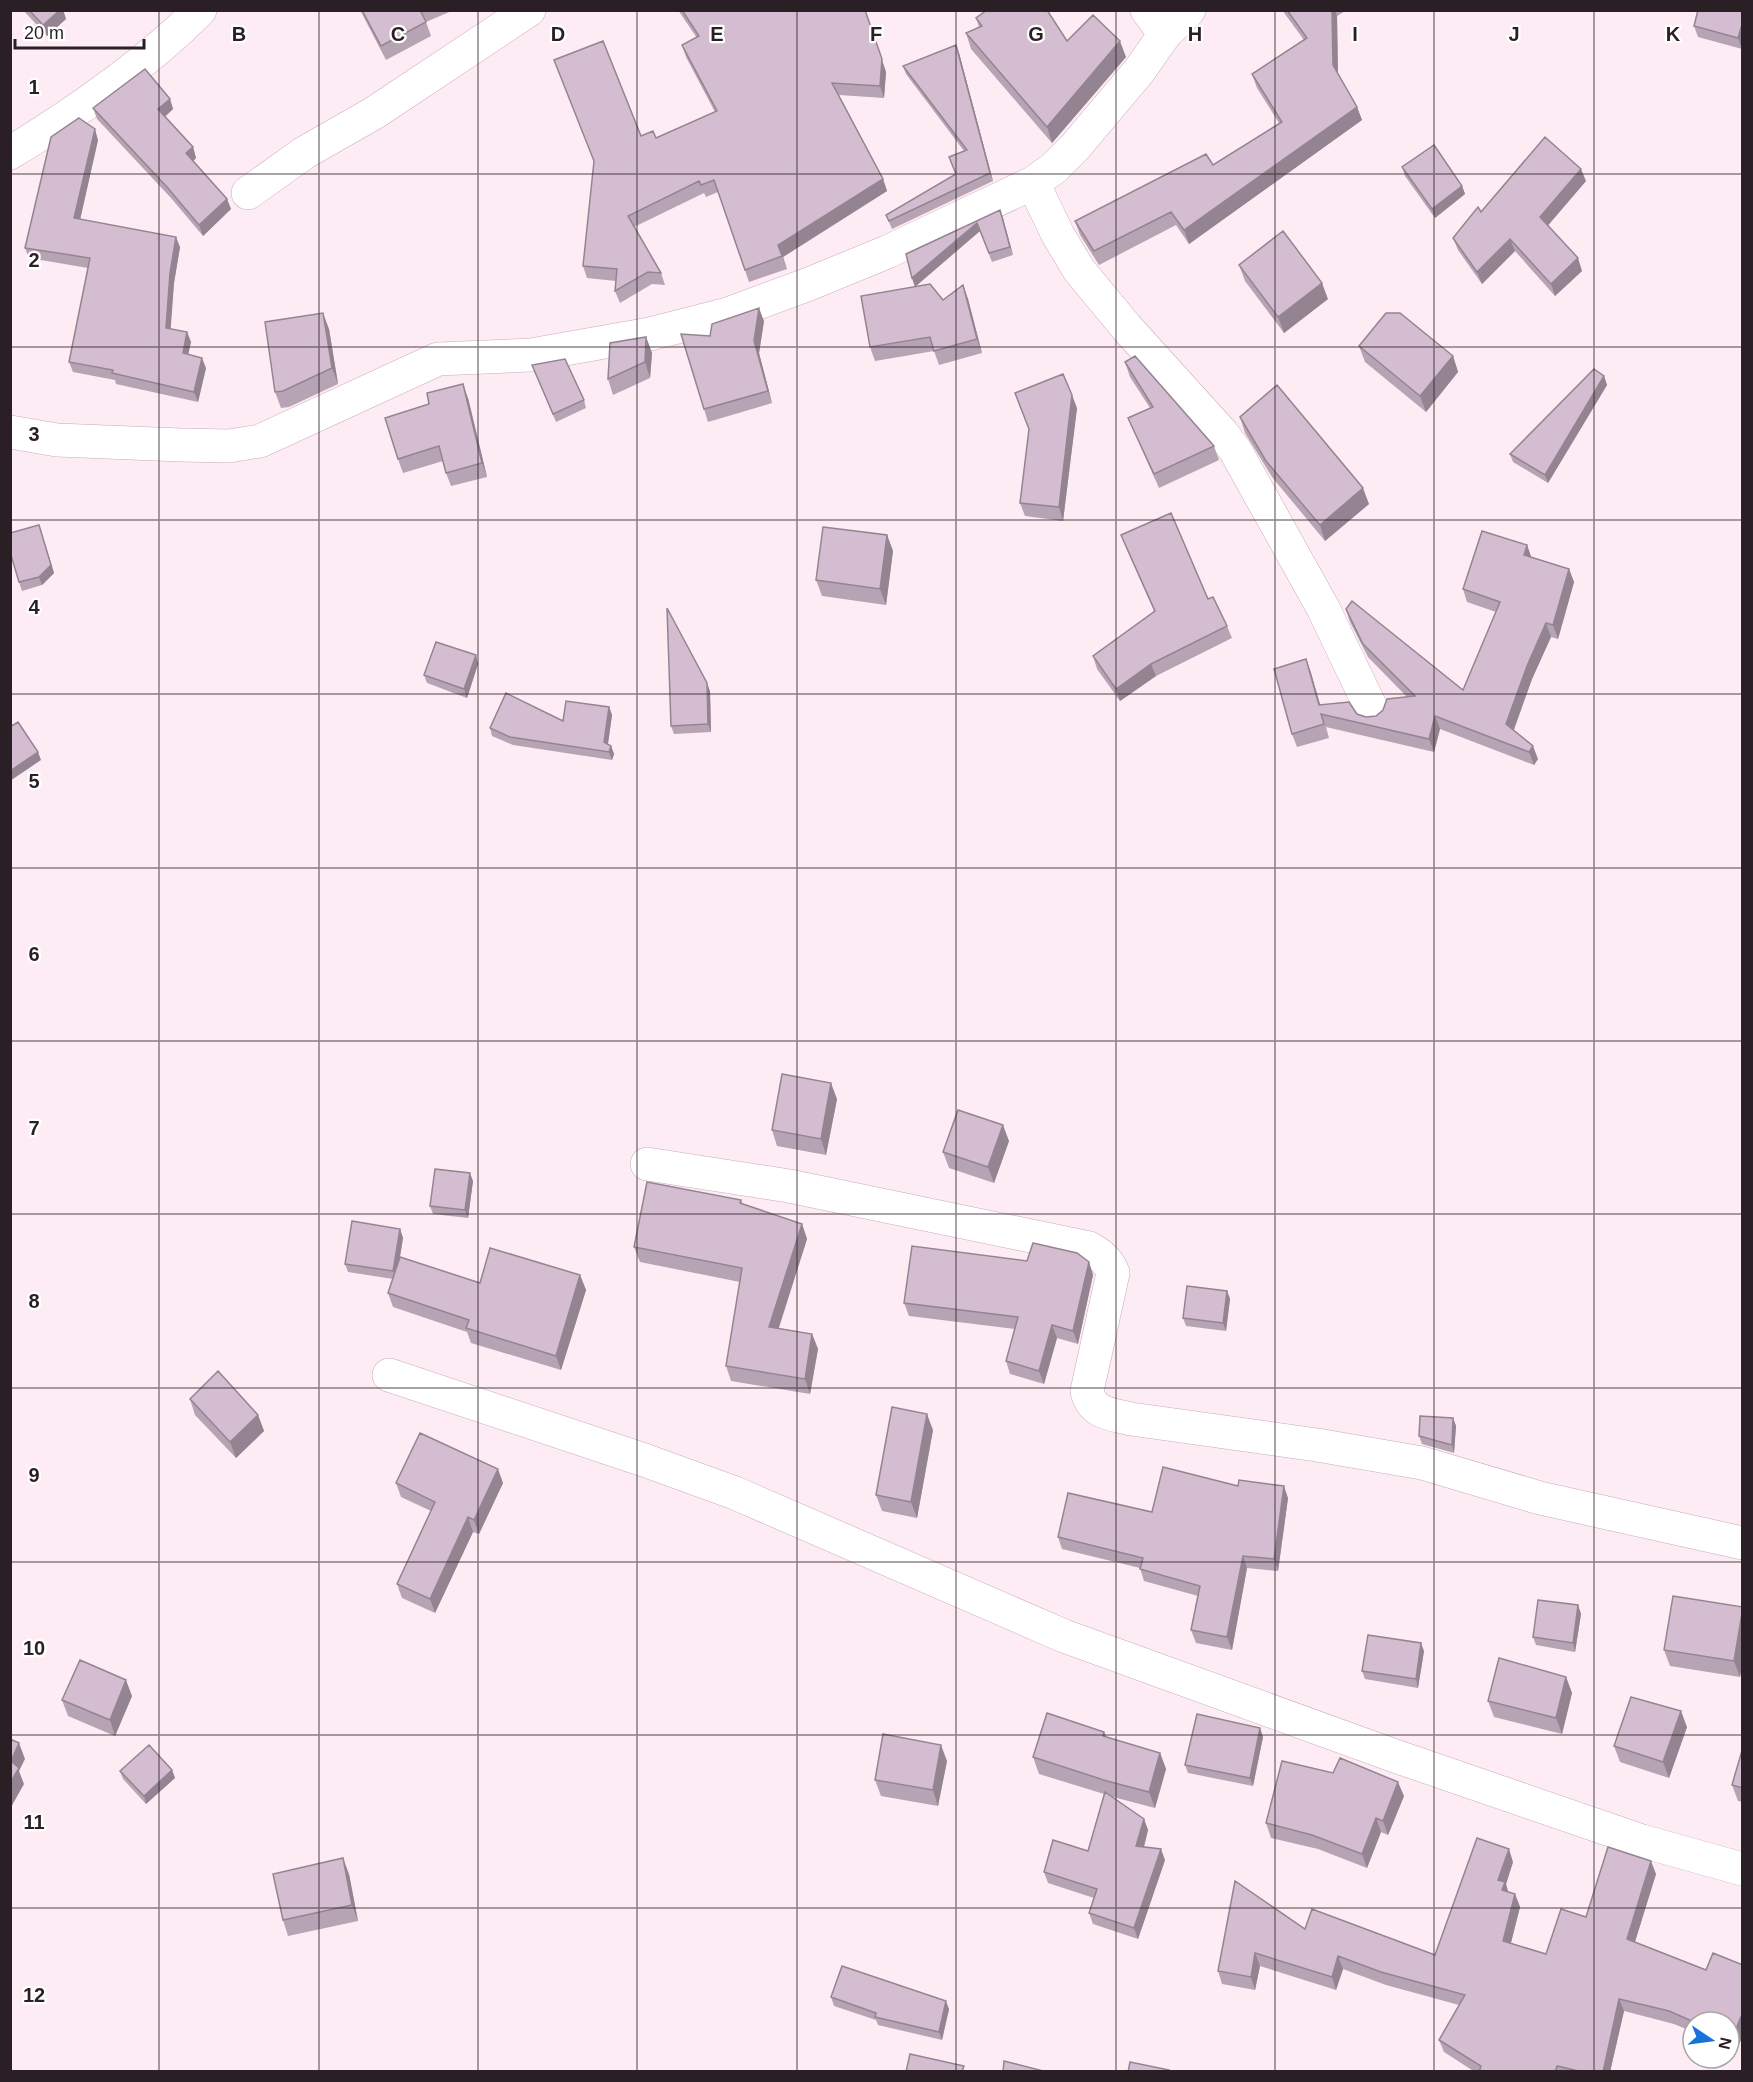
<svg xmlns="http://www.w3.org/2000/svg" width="1753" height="2082" viewBox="0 0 1753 2082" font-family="Helvetica,sans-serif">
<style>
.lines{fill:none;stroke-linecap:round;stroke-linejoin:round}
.street-casing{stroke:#c8acb9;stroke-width:34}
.street{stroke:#fff;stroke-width:33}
.wall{fill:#b6a3b4}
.shaded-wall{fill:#948492}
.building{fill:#d4bdd1;stroke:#948492;stroke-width:1.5}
.grid{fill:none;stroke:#291f24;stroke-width:1.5;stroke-opacity:0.55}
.grid-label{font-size:20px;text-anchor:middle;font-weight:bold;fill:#291f24;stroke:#fff;stroke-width:4.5;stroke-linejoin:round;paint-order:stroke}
</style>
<rect width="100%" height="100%" fill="#feecf4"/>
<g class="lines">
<defs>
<path id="street" d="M1147,10L1165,34
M10,153C77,112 144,66 200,10
M1033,183L1058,235L1079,270L1127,328L1222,433L1235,450L1323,608L1373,712
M248,193L304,153L374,113L529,10
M10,432L57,440L181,445L229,446L260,441L438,359L531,355L650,334L728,314L809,284L887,252L1033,183L1054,168L1075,147L1139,71L1165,34L1189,10
M647,1164L789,1186L1089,1248C1101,1255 1108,1260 1113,1273L1087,1391C1092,1414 1111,1414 1131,1419L1317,1445L1422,1463L1540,1498L1742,1543
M389,1375L644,1460L735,1493L1064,1636L1395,1756L1642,1841L1742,1869"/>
</defs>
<use href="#street" class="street-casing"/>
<use href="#street" class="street"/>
</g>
<path class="wall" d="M23,10H63L66,19L47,36Z
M360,10H454L426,22L431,36L386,60Z
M678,10H865L886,72L884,98L839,95L883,179L887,191L783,257L787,269L749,282L718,192L706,197L704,193L634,227L661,273L665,285L652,284L620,303L615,291L616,281L587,278L583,266L641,136L656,138L715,112L686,57L682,45L697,38Z
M1282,10H1347L1337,16L1338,73L1357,107L1362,120L1189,244L1176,225L1099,265L1080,235L1075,221L1213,165L1279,123L1257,88L1252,74L1304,40Z
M1743,10L1742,49L1698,37L1694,26Z
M976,18L1067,41L1126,57L1052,143L971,49L966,33L979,27Z
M959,53L993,181L892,229L886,215L956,174L964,151L906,74L903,66Z
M170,99L173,109L165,117L193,147L196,158L193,161L227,199L231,209L203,236L171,198L97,119L93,108Z
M98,140L80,219L180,247L174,283L170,329L187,332L191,342L188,355L206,368L198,402L116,384L115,380L73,372L69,362L88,268L29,258L25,248Z
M1402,167L1462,186L1465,194L1435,218L1405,176Z
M1586,181L1548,225L1582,271L1555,296L1515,251L1482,284L1458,250L1453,238L1481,212Z
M1000,210L1013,255L992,262L980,231L915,286L943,300L963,285L968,299L982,353L939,365L934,351L875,361L870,347L915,286L912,278Z
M1239,265L1328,299L1284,333L1245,281Z
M764,321L759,353L772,403L708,422L704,409L710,336Z
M329,329L338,384L289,407L281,408L275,392Z
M646,337L652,353L650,378L613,395L608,379Z
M1359,346L1453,356L1458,372L1426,412L1365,362Z
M1125,362L1214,446L1219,460L1159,488L1134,432L1128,418L1150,408L1130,377Z
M532,365L584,400L586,408L556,422Z
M1604,376L1607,385L1548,483L1513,462L1510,454Z
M1015,393L1077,408L1063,521L1025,516L1020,503L1029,430Z
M468,398L487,477L451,486L446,473L443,461L403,473L398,459Z
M1240,417L1369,504L1325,541L1272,477L1245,433Z
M39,525L54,573L42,585L22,591L19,582Z
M887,535L893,551L886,605L822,596L816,580Z
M1121,535L1208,599L1227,626L1232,638L1156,676L1120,701L1097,669L1093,656L1154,611L1126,548Z
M1527,545L1531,557L1569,569L1574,582L1558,639L1551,637L1532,679L1514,730L1538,759L1534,765L1440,729L1434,752L1326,727L1329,738L1297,747L1292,734L1306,659L1311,673L1320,705L1357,714L1366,717L1376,716L1407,697L1368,657L1350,622L1346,609L1463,690L1496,612L1467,602L1463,589Z
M476,655L478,664L467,698L427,683L424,675Z
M710,691L711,732L674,734L671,726Z
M609,707L612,715L608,744L611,746L614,754L612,760L513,745L492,736L490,728L563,721Z
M837,1099L826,1155L777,1146L772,1130Z
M1009,1141L994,1183L949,1168L943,1152Z
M473,1181L468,1218L433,1214L430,1206Z
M741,1200L743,1204L802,1224L807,1239L779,1328L812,1334L818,1349L810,1394L731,1381L726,1366L740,1282L640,1262L634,1247Z
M400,1229L403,1238L400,1258L480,1283L580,1275L586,1290L561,1370L471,1343L467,1332L393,1307L388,1293L393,1279L348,1272L345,1264Z
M1027,1261L1089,1262L1093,1275L1078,1344L1057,1338L1044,1384L1010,1374L1006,1361L1015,1329L909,1316L904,1303Z
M1227,1291L1230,1299L1226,1331L1186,1326L1183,1318Z
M190,1399L258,1415L264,1431L236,1458L195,1415Z
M1453,1418L1456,1426L1454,1453L1422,1444L1419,1436Z
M933,1430L917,1518L882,1511L876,1495Z
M396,1483H503L479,1534L473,1532L435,1613L402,1598L397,1584L431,1511L401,1497Z
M1288,1498L1278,1571L1247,1568L1232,1650L1196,1643L1191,1630L1198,1596L1144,1581L1140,1568L1062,1549L1058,1537L1152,1512Z
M1578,1605L1581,1614L1575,1652L1536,1645L1533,1637Z
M1743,1607V1661L1740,1677L1670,1666L1664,1650Z
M1424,1651L1418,1688L1365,1679L1362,1671Z
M1566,1677L1572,1693L1562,1734L1494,1717L1488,1701Z
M132,1696L115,1736L68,1716L62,1700Z
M1687,1727L1669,1778L1620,1762L1614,1746Z
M1260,1728L1263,1737L1253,1786L1188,1773L1185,1765Z
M1104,1732L1107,1737L1160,1753L1166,1769L1155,1808L1113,1797L1144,1819L1148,1830L1144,1847L1165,1860L1138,1939L1093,1924L1089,1913L1094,1898L1048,1883L1044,1872L1088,1851L1104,1794L1039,1774L1033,1757Z
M1743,1747V1802L1738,1801L1732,1785Z
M947,1761L938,1806L881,1796L875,1780Z
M172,1770L175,1778L146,1804L123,1779L120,1771Z
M1333,1773L1404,1796L1388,1835L1381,1832L1367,1868L1318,1849L1271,1838L1266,1823Z
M1513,1862L1506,1884L1508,1892L1515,1894L1520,1907L1511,1943L1546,1954L1586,1917L1656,1874L1635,1942L1706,1970L1743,1965V2036L1736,2050L1729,2047V2022H1693V2032L1674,2024L1624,2011L1610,2072H1475L1444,2052L1439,2040L1459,2005L1386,1985L1343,1969L1336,1990L1260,1966L1255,1990L1222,1984L1218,1971L1305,1929L1435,1955Z
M349,1874L358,1921L288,1936L283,1920Z
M831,1997L949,2009L942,2040L878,2025L876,2020L834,2006Z"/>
<path class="shaded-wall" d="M60,10H63L66,19L47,36L43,25Z
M865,10L886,72L884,98L880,86Z
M1332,10H1335L1337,16L1338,78L1333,65Z
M1743,21V47L1742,49L1738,38Z
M1120,41L1126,57L1052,143L1047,127Z
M956,45L959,53L993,181L990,173Z
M170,99L173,109L162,119L158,109Z
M1357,107L1362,120L1189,244L1184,230Z
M95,129L98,140L78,229L74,218Z
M193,147L196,158L190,164L186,153Z
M1581,169L1586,181L1545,229L1540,217Z
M883,179L887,191L783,257L787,269L778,245Z
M1462,186L1465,194L1435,218L1432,209Z
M227,199L231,209L203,236L199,225Z
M1000,210L1003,218L1013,255L1010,247Z
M977,223L980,231L915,287L912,278Z
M176,237L180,247L174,283L170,338L166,328L170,273Z
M1510,239L1515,251L1482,284L1477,272Z
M1578,258L1582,271L1555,296L1551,284Z
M1322,283L1328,299L1284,333L1278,317Z
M963,285L968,299L982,353L977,339Z
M759,308L764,321L759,353L772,403L768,391L754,341Z
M323,313L329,329L338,384L332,368Z
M187,332L191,342L186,364L183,353Z
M646,337L652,353L650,378L645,362Z
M1453,356L1458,372L1426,412L1420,396Z
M202,358L206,368L198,402L194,392Z
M1604,376L1607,385L1548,483L1545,475Z
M463,384L468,398L487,477L482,463Z
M1072,395L1077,408L1063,521L1059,507Z
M1363,488L1369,504L1325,541L1320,525Z
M39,525L54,573L42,585L39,577Z
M887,535L893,551L886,605L880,589Z
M1527,545L1532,559L1524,555Z
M1569,569L1574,582L1558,639L1553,625Z
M1546,623L1551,637L1532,679L1511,737L1506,724L1527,666Z
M476,655L478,664L467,698L464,689Z
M1306,659L1311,673L1324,718L1319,705Z
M1151,664L1156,676L1120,701L1116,689Z
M707,683L710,691L711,732L708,724Z
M609,707L612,715L607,750L604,742Z
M1435,716L1440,729L1434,752L1429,739Z
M611,746L614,754L612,760L609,752Z
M1533,746L1538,759L1534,765L1529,752Z
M38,752L41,760L10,781V771Z
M831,1083L837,1099L826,1155L821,1139Z
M1003,1125L1009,1141L994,1183L988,1167Z
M470,1173L473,1181L468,1218L465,1210Z
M802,1224L807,1239L774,1342L769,1327Z
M400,1229L403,1238L396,1279L393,1271Z
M1089,1262L1093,1275L1078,1344L1073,1331Z
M580,1275L586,1290L561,1370L556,1356Z
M1227,1291L1230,1299L1226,1331L1223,1323Z
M1052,1325L1057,1338L1044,1384L1039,1371Z
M812,1334L818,1349L810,1394L805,1379Z
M927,1414L933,1430L917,1518L911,1502Z
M258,1415L264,1431L236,1458L230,1442Z
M1453,1418L1456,1426L1454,1453L1452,1445Z
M498,1469L503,1483L479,1534L474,1520Z
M1284,1486L1288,1498L1278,1571L1274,1559Z
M468,1517L473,1532L435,1613L430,1599Z
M1243,1556L1247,1568L1232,1650L1227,1637Z
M1578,1605L1581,1614L1575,1652L1573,1643Z
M1743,1610V1661L1740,1677L1734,1661Z
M1421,1643L1424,1651L1418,1688L1416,1679Z
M1566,1677L1572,1693L1562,1734L1556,1718Z
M126,1680L132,1696L115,1736L110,1720Z
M1681,1711L1687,1727L1669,1778L1663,1762Z
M1260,1728L1263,1737L1253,1786L1250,1778Z
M19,1743L25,1759L19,1771L24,1784L10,1809L11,1761Z
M941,1745L947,1761L938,1806L933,1790Z
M1160,1753L1166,1769L1155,1808L1149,1792Z
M172,1770L175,1778L146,1804L144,1796Z
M1398,1782L1404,1796L1388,1835L1383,1821Z
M1376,1818L1381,1832L1367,1868L1362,1854Z
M1144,1819L1148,1830L1141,1858L1136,1846Z
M1161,1849L1165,1860L1138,1939L1134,1928Z
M1509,1849L1513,1862L1506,1884L1509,1895L1507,1902L1498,1880Z
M343,1858L349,1874L358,1921L352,1905Z
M1651,1861L1656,1874L1632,1951L1627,1939Z
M1515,1894L1520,1907L1508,1954L1503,1941Z
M1255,1953L1260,1966L1255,1990L1251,1977Z
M1338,1956L1343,1969L1336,1990L1332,1977Z
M1619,1999L1624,2011L1610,2072H1603Z
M946,2001L949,2009L942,2040L939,2032Z
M1743,2012V2036L1736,2050L1732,2038Z"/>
<path class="building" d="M29,10H60L43,25Z
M362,10H420L426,22L381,46Z
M682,10H865L882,59L880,86L832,83L883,179L778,245L782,256L745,270L714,180L701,185L699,181L628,216L661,273L648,272L615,291L617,269L583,266L594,161L554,60L603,41L641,136L653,131L656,138L717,111L682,45L699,36Z
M987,10H1047L1067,41L1093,15L1120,41L1047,127L966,33L982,26L976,18Z
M1287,10H1332L1333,65L1357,107L1184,230L1171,212L1094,251L1075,221L1206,154L1213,165L1282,122L1252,74L1307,38Z
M1698,10H1743V21L1738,38L1694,26Z
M956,45L990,173L889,221L886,215L956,174L949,157L967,150L903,66Z
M145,69L170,99L158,109L193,147L186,153L227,199L199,225L167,187L93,108Z
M79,118L95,129L74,218L176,237L170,273L166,328L187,332L183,353L202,358L194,392L112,373L113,370L69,362L90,258L25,248L51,137Z
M1545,137L1581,169L1540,217L1578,258L1551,284L1510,239L1477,272L1453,238L1478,207L1481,212Z
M1434,145L1462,186L1432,209L1402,167Z
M1000,210L1010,247L989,253L977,223L912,278L906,254Z
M1283,231L1322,283L1278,317L1239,265Z
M930,284L943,300L963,285L977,339L934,351L930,337L870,347L861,296Z
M759,308L754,341L768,391L704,409L681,334L710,336L712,324Z
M323,313L332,368L283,391L275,392L265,322Z
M1386,313H1400L1453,356L1420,396L1359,346Z
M646,337L645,362L608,379L610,343Z
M1135,356L1214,446L1154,474L1128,418L1153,407L1125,362Z
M565,359L584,400L553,414L532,365Z
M1594,369L1604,376L1545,475L1510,454Z
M1063,374L1072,395L1059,507L1020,503L1029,429L1015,393Z
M463,384L482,463L446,473L439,446L398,459L385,418L429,404L427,393Z
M1277,385L1363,488L1320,525L1266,461L1240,417Z
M1171,513L1208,599L1213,597L1227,626L1151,664L1116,689L1093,656L1155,611L1121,535Z
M39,525L51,565L39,577L19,582L10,552V533Z
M823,527L887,535L880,589L816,580Z
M1482,531L1527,545L1524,555L1569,569L1553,625L1546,623L1527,666L1506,724L1533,746L1529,752L1435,716L1429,739L1321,714L1324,724L1292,734L1274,669L1306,659L1319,705L1349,702L1357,714L1366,717L1376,716L1383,710L1387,699L1415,696L1363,644L1346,609L1352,601L1463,690L1500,602L1463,589Z
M667,608L707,683L708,724L671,726Z
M436,642L476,655L464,689L424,675Z
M506,693L563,721L566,701L609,707L604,742L611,746L609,752L510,737L490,728Z
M18,722L38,752L10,771V727Z
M782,1074L831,1083L821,1139L772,1130Z
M958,1110L1003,1125L988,1167L943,1152Z
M435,1169L470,1173L465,1210L430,1206Z
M647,1182L741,1200L740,1203L802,1224L769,1327L812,1334L805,1379L726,1366L742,1268L634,1247Z
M352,1221L400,1229L393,1271L345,1264Z
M1033,1243L1077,1253L1089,1262L1073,1331L1052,1325L1039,1371L1006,1361L1018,1317L904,1303L912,1246L1027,1261Z
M490,1248L580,1275L556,1356L466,1328L469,1320L388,1293L400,1257L480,1283Z
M1187,1286L1227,1291L1223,1323L1183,1318Z
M218,1371L258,1415L230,1442L190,1399Z
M892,1407L927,1414L911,1502L876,1495Z
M1420,1416L1453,1418L1452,1445L1419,1436Z
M420,1433L498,1469L474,1520L468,1517L430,1599L397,1584L435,1502L396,1483Z
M1163,1467L1238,1486L1239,1480L1284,1486L1274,1559L1243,1556L1227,1637L1191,1630L1200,1586L1140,1569L1143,1558L1058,1537L1068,1493L1152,1512Z
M1673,1596L1743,1607L1734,1661L1664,1650Z
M1538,1600L1578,1605L1573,1643L1533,1637Z
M1368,1635L1421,1643L1416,1679L1362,1671Z
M1499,1658L1566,1677L1556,1718L1488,1701Z
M80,1660L126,1680L110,1720L62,1700Z
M1631,1697L1681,1711L1663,1762L1614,1746Z
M1047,1713L1104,1732L1103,1736L1160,1753L1149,1792L1107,1781L1033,1757Z
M1197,1714L1260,1728L1250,1778L1185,1765Z
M883,1734L941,1745L933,1790L875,1780Z
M10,1739L19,1743L11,1761L19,1768L10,1783Z
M149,1745L172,1770L144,1796L120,1771Z
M1743,1747V1788L1732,1785Z
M1340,1758L1398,1782L1383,1821L1376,1818L1362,1854L1312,1835L1266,1823L1282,1761L1333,1773Z
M1105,1792L1144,1819L1136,1846L1161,1849L1134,1928L1089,1913L1097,1889L1044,1872L1053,1840L1088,1851Z
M1477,1838L1509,1849L1498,1880L1505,1882L1502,1890L1515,1894L1503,1941L1546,1954L1561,1909L1586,1917L1608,1847L1651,1861L1627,1939L1706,1970L1713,1953L1743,1965V2012L1732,2038L1729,2037V2022H1694L1669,2011L1619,1999L1603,2072H1583L1557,2066L1555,2072H1479L1481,2066L1439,2040L1465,1995L1381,1972L1338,1956L1332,1977L1255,1953L1251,1977L1218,1971L1235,1881L1305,1929L1312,1909L1435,1955Z
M343,1858L352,1905L283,1920L273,1874Z
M842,1966L946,2001L939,2032L875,2017L876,2013L831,1997Z
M910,2054L964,2066L962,2072H906Z
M1004,2061L1047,2072H1003Z
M1130,2062L1169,2070L1168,2072H1128Z"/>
<path class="grid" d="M159,10V2072M319,10V2072M478,10V2072M637,10V2072M797,10V2072M956,10V2072M1116,10V2072M1275,10V2072M1434,10V2072M1594,10V2072M10,174H1742M10,347H1742M10,520H1742M10,694H1742M10,868H1742M10,1041H1742M10,1214H1742M10,1388H1742M10,1562H1742M10,1735H1742M10,1908H1742"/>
<g class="grid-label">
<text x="239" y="41">B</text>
<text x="398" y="41">C</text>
<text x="558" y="41">D</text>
<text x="717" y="41">E</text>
<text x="876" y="41">F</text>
<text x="1036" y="41">G</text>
<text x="1195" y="41">H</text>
<text x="1355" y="41">I</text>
<text x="1514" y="41">J</text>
<text x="1673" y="41">K</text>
<text x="34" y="94">1</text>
<text x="34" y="267">2</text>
<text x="34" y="441">3</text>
<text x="34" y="614">4</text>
<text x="34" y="788">5</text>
<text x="34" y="961">6</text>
<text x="34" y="1135">7</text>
<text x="34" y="1308">8</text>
<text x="34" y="1482">9</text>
<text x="34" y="1655">10</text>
<text x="34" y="1829">11</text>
<text x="34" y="2002">12</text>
</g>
<rect width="1753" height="2082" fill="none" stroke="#291f24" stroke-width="24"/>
<g transform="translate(1711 2040) rotate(103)"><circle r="28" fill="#ffffff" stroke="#a9a5a7" stroke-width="1.5"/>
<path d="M0-4.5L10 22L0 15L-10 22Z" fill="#1773dc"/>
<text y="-9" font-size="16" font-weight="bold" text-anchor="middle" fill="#291f24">N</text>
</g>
<path d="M15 39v9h129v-9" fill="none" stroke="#291f24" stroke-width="3"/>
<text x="24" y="39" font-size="18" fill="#291f24" stroke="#ffffff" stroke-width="4.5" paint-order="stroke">20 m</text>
</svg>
